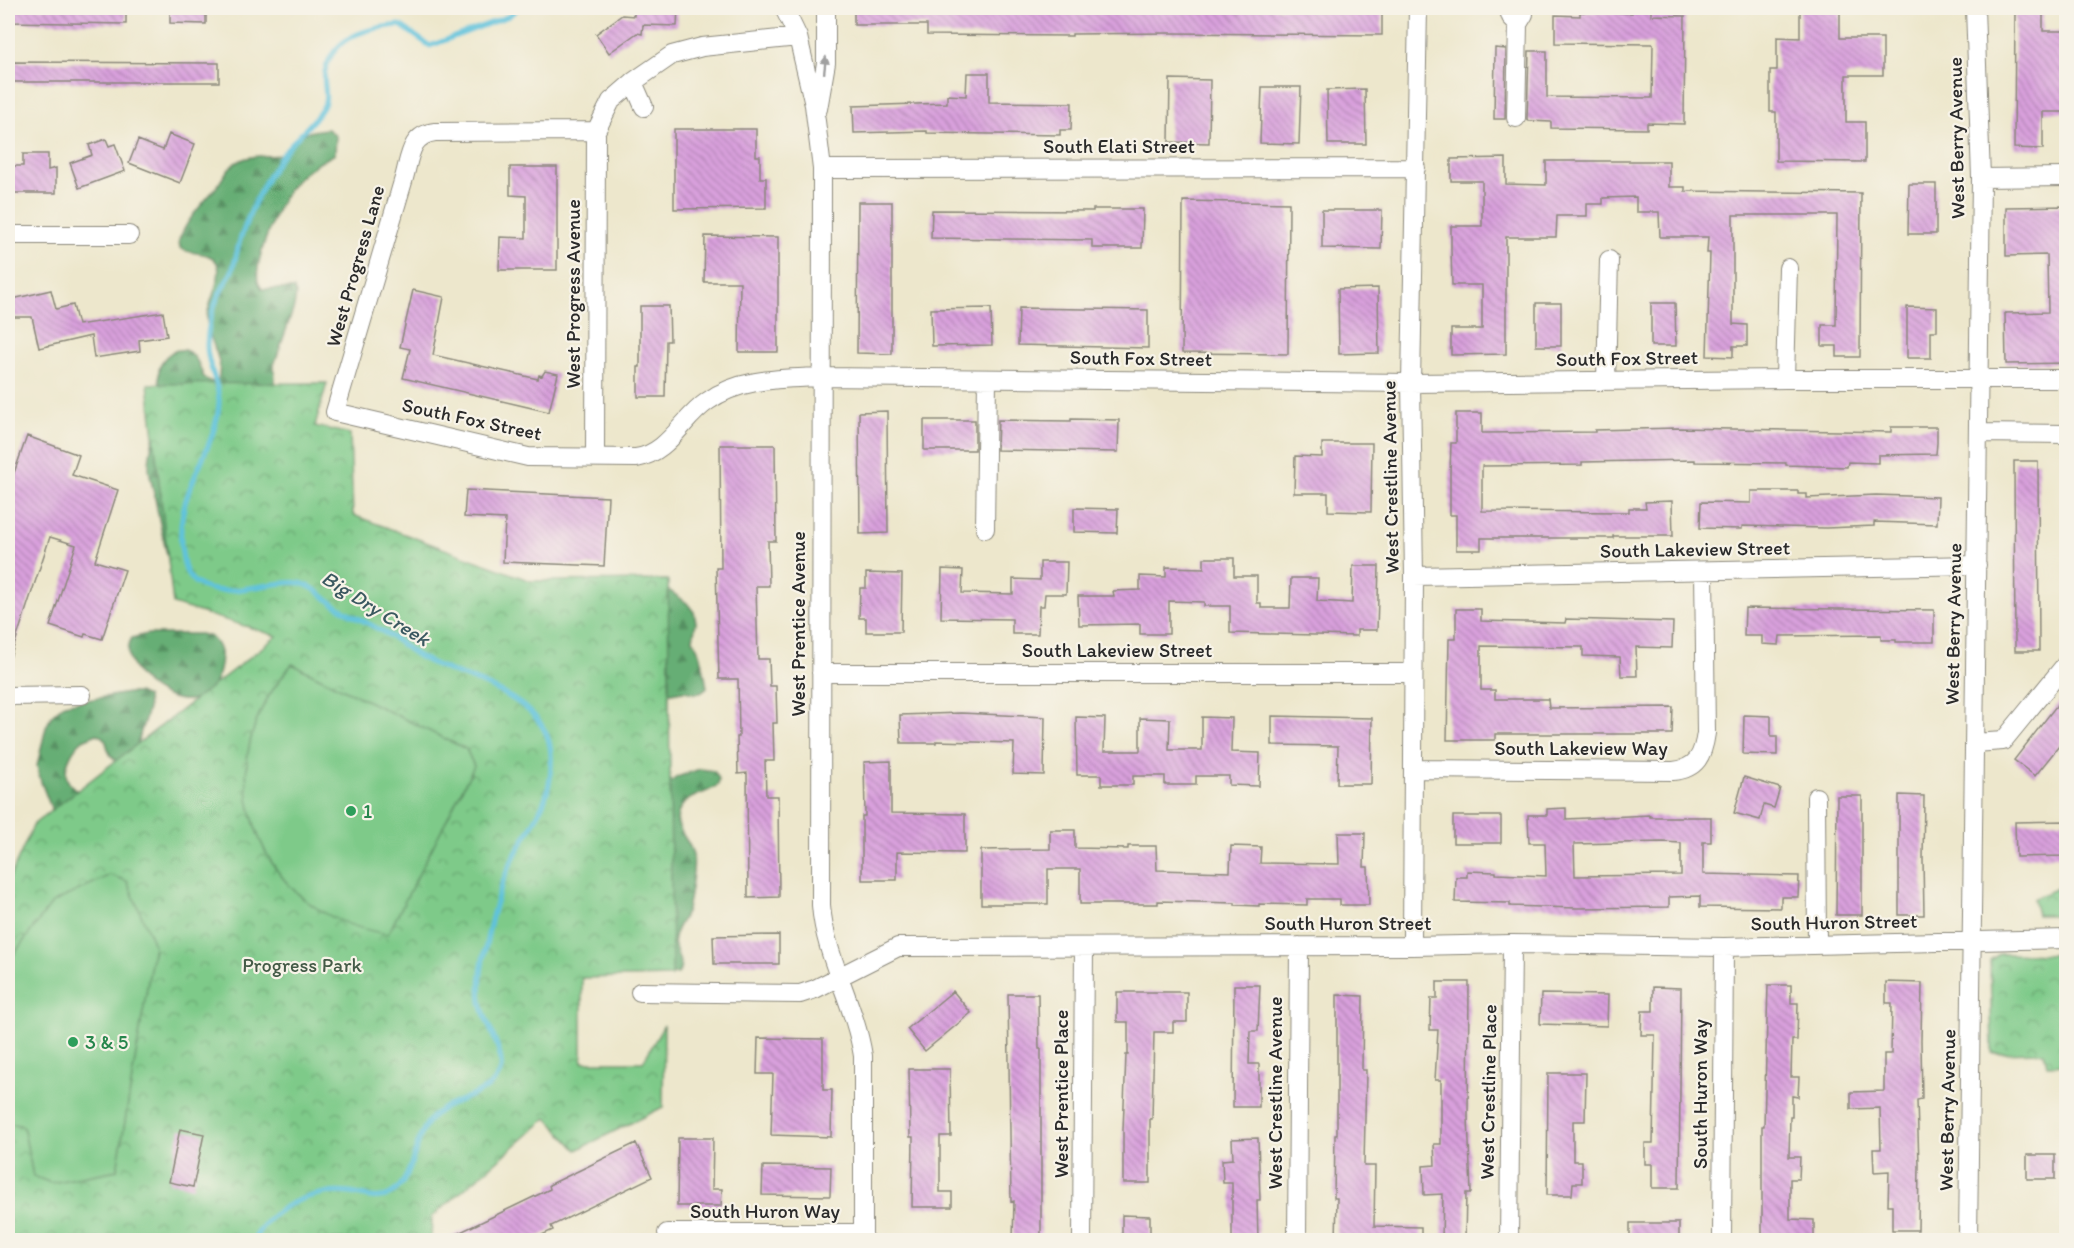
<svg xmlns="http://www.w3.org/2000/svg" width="2074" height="1248" viewBox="0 0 2074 1248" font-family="Itim,sans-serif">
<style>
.forest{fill:url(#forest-firs);stroke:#486c50;stroke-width:1.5}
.park{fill:url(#park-crowns);stroke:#547a5a;stroke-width:1.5}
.pitch{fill:#7eca89;stroke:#547a5a;stroke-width:1.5}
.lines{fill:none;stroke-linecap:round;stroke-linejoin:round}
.stream{stroke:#5ec2dc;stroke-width:5}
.building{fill:url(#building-back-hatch);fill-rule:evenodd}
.minor-casing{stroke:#8c897c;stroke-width:20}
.minor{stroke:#fff;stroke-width:18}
.oneway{fill:#a0a0a0}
.leisure-dot{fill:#2e9e5b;stroke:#f7f3e8;stroke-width:2}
.labels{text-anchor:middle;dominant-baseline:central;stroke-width:4.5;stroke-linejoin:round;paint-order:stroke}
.street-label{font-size:20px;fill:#2b2b2b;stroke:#f7f3e8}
.leisure-label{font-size:20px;fill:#27864d;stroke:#f7f3e8;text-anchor:start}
.park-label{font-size:20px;fill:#445b47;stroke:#f7f3e8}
.water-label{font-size:21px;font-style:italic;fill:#3a5860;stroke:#f7f3e8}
</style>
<defs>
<pattern id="forest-firs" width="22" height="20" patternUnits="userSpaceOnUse" patternTransform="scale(1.5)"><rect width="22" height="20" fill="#66ae75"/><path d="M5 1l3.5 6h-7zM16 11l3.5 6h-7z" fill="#548e60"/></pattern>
<pattern id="park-crowns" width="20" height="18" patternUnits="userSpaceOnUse" patternTransform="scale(1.5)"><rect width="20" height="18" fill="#7eca89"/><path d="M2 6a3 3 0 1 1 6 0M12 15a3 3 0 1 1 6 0" fill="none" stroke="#67a470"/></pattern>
<pattern id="building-back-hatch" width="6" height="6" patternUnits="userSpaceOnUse" patternTransform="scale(1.5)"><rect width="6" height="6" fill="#d9a0dd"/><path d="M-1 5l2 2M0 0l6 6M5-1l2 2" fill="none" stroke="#b083b3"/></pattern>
</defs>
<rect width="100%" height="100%" fill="#f7f3e8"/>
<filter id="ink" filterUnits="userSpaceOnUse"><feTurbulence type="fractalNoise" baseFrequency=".0167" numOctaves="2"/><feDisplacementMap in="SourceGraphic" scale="12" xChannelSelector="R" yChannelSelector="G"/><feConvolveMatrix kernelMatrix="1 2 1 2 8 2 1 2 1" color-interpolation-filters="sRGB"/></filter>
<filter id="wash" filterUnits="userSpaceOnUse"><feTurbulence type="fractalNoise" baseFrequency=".008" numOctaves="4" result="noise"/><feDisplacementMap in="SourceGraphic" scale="24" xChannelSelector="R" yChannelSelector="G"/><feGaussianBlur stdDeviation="1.35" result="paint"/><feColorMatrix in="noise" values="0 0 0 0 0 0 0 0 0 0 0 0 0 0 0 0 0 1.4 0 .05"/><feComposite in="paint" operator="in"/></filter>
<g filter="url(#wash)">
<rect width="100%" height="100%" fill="#ede7cc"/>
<path class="forest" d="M328,129L336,136L335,154C320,162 304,171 293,184C279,200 254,260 258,281C258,283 261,287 262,289H294L296,294L294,307L274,365L277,406L172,573C164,547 159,520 154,493C152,484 149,475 149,466C149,443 161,418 161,394C160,383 156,372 162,362C166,355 175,348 184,350C197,354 200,367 204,378L212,382L218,380C225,357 206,339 207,317C208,303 224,275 217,263C210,250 191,256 180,248L179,240C187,220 200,206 214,190C224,179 226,166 241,160C254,154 268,157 282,155C303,136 295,132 328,129Z
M659,583L687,603L694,612L696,622L693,639L701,656L707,687C700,698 693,691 682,691C677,692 672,693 666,694Z
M147,634H200L211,637C222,647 222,658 219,671C205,737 109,676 132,638Z
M128,693H138L147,697L148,709L134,754L117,761C116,761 110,755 110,754C105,745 109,739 97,734C93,736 87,738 83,740C73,748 63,766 67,779C70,787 78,791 85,795L49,815L51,808L41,782L37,766L46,727L52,715L64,704Z
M700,769L714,771L719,779L718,785C706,795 688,794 680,809C670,826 690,839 693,855C695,868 690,897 687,910C683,921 675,928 674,939C673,951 686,964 678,974L659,976L660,790L677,777Z"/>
<path class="park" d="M327,383L315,426L350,434L353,515L531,581L668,580L672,976L582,978V1062H643L664,1025L663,1107L577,1150L547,1118L432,1217L431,1240H8V881L34,824L277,636L173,604L148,384Z
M2066,884V915H2037L2033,899Z
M2000,954L2066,955V1064L2047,1065L2044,1052L1992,1053L1990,960Z"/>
<path class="pitch" d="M292,664L466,749L474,766L388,934C361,930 335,921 312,905C258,867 234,793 253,731C260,706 276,684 292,664Z
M110,875L127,881L154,945L117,1170L51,1183L33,1176L23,1126L8,1123V962L52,903Z"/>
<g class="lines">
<path class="stream" d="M254,1240C270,1207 313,1188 350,1193C364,1195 379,1202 392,1193C415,1179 413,1137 432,1117C450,1098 495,1096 501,1069C504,1050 484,1022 481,1002C479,985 481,967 485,950C490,922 497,893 509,867C528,826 554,805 551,754C550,736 542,722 528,710C492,680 456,678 418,656C408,650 400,642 390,636C373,625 354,617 337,606C325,599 315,586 300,583C268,578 205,610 186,571C183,563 182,554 181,545C180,528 182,510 188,494C198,464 217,436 219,403C220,383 206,365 207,344C208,329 210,315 216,302C220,291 227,281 232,271C236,260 237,248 241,237C250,210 263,183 279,159C290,142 317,121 324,105C329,95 322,83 325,71C334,35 368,28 400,25L430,46L509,16L518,8"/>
</g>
<g id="blocks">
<path class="building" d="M8,8H126V24L8,22Z
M170,8H206V24L170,23Z
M634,8H678L677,26L643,25L642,34L637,33L609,53L596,34L622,15L634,16Z
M854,8H1382V35L1170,33L1072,34V36L927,35V25H854Z
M1633,8H1651V15L1685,16L1684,124L1647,123V129L1551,128V122L1529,121L1527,120L1529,51H1547V97L1652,98L1653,44L1555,43V15L1580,16V12L1632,13Z
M1800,8H1840V38H1883V75H1846V122H1865V162L1776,161V112H1770V70H1777V37L1800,38Z
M2015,8H2043V31H2067V112H2043V149L2014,148Z
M1495,48L1506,49L1505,119H1494Z
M8,62L219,63V82H8Z
M967,73H989V102L1072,103L1071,130H1060V135L927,133V131L854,133L853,106L947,103V95L966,96Z
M1170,79L1210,80L1209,143L1169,142Z
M1262,87H1301L1299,144L1260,143Z
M1365,89L1366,144H1328L1327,90Z
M674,129H756V156H760V178H766V208L674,209Z
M169,134L195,144L180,183L129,163L138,140L163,150Z
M106,139L109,146L115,144L125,171L79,188L70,163L92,155L89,145Z
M23,154H48V170L56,168V193H8V166H23Z
M1506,158V184L1546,185V161H1669V187H1685V191L1861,193L1860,357H1837V346H1822V325H1836L1837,215H1733V324L1747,325V346H1733V357L1707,356L1710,253H1707L1708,237H1660L1659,212H1636V197L1603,198V204H1587V216H1557L1556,237H1506V354L1451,355V329H1482V285H1452L1451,249V226H1482V181H1451V159Z
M510,167H557V270H499L500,237L526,238V196L510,195Z
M1909,184H1936V234H1908Z
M1183,201L1289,203L1288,354L1182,353Z
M858,202H892V354L857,353Z
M2067,206V363L2006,364L2005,313L2048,312L2047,255L2006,256V207Z
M1093,209H1143L1142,248H1092V240L931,238L932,210L1093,211Z
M1322,210H1382L1381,249L1322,248Z
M705,236L778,237V352H739L740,282H704Z
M1378,288L1379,353L1339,354L1338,289Z
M51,290L56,309L73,305L78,325L163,312L167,336L139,340L140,351L94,358L91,336L39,348L32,317H8V300Z
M413,290L444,297L433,355L538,379L539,375L542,376L545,371L558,374L549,412L403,378L410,349L400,347Z
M1536,303H1561V346H1536Z
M1651,303H1675L1676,346H1651Z
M640,306H669L670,341H666L665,397H638V367H640Z
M1907,307L1937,308V331H1931V358H1907Z
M991,308L992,345L932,346L931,309Z
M1019,308L1148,310V348L1018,345Z
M887,411L888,533L860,534L859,412Z
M1456,413H1482V433L1595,432V430L1677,428L1891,432V427H1937V443L1936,454L1878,455V463L1848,462L1847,467L1786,465V463L1695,462V460L1582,462V465L1482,466V511L1629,512V508H1646L1645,502L1672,501L1673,536H1613V538H1481V550H1456V515H1450V473L1451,443H1456Z
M1071,419L1119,420L1118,452L997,450L998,420L1071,421Z
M924,420H975V450H924Z
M27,436L79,455L72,475L118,490L95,561L125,570L102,639L85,634L84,637L50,626L76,545L50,537L10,658H8V490Z
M1322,443H1372L1371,512L1328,511V493H1294L1295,456L1322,457Z
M720,445H775L776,541H768L769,586H756L758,659H769L770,686H776L777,723H773L774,761H765L766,796H778L779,897L748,898L747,773L738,774L737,737H739L738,679H719L716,568H721Z
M2014,461H2038L2039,651H2015Z
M466,490L608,497L604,566L503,562L505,519L464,517Z
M1751,491H1798V494H1807V498L1876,495L1938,497L1937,524L1874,522V526L1826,528L1742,526V529L1700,528L1701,502L1751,503Z
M1074,508L1118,509L1117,533L1074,532Z
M1204,558H1234V576H1257V603H1261V608H1290L1291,578H1318L1317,601L1352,603L1353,566H1379L1377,630H1357V636L1230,633V606H1204V602L1169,601V634H1140V624L1079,625L1078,596H1114L1113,591L1140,590V576L1166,577V567L1204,568Z
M1040,562H1067L1066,594H1045L1044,606H1039L1038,634H1012V619L941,618L942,569L963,570L962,593L1013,594V579L1040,580Z
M866,573L902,574L901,632H866V618H859L860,588H866Z
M1745,608L1934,610V642H1896V640H1881V635L1780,636L1779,645L1762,644V636H1744Z
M1456,609H1481V621L1565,623L1566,619L1673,622L1672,648L1636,647L1637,676H1621L1620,657L1583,656V647L1481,646V690H1495V699H1548L1549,708L1673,707L1672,734H1495V740H1447L1449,639H1456Z
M2067,692V736L2035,776L2014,760Z
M961,713L1045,717L1044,775L1013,774L1014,743L936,741V743H901L900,715Z
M1744,715L1771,716V736H1777V755L1743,754Z
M1272,716L1372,718L1371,784H1337L1338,746L1272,745Z
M1076,717L1105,718L1104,751H1140V718L1170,719L1169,750H1202V717L1232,718L1231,752L1260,753L1259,786L1229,785V776H1196V785H1165V776H1133V785H1101V775H1077Z
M891,761V813L965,814V853L897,852V880H862V816H865L864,762Z
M1744,777L1780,788L1774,808L1764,805L1760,820L1734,813Z
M1899,795L1924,796L1923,860L1924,915H1899Z
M1837,796H1862V915H1836Z
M1566,808V819L1650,815V817H1711V842H1703V874L1799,876L1798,897H1781V908L1700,907V896L1669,897V907L1577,908L1510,906V903L1455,902L1456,877H1467V871L1496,872V874L1546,876L1545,843H1529L1528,815H1547V809ZM1663,842L1681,843V875L1575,876L1574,844Z
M1453,816H1501V843H1453Z
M2067,821V856L2016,857L2015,822Z
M1050,830H1075V848L1128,849V846H1156L1157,870L1230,872L1231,846L1261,847L1260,863L1339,864L1338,833H1365L1364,867H1368L1369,905H1340V899H1307V905L1259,904V906L1235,905V903L1158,901V904H1080V869H1048V904H981V850L1050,849Z
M779,935V964H714L713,936Z
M1437,982H1469L1468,1117L1471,1193H1466L1465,1240H1442L1443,1194L1424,1195L1423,1166L1435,1165L1434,1144H1441V1080H1435L1438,1030H1430L1431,998H1437Z
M1886,982L1922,983L1921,1041L1922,1099L1917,1100L1919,1165L1918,1230H1892V1205H1888L1889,1171L1874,1172L1873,1149H1881L1880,1108L1851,1109V1092L1884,1091V1054H1891L1892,1003H1886Z
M1234,985H1260L1258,1031H1250L1249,1064H1259V1107H1233Z
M1768,985H1791V1003H1798L1797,1040H1792L1791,1077H1799L1798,1097L1792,1096V1117H1790L1789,1157H1800L1799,1179H1790V1219L1814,1220V1240H1762V1126H1764Z
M1653,987L1681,988L1679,1188H1652V1164H1645V1143H1653L1655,1035H1641L1642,1011H1653Z
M953,991L971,1013L925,1051L907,1029Z
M1117,992H1187V1022H1173V1032H1154L1152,1119H1150V1183H1123V1130L1126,1055H1128V1022H1117Z
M1008,994H1038L1039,1049H1041V1240H1013L1014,1201L1011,1202Z
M1541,994L1608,995L1607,1026L1540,1024Z
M1337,995L1363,996L1362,1070H1366L1364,1166H1375L1374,1226L1421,1227V1240H1336L1337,1198H1334L1335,1135H1337Z
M758,1038L823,1039V1090H832L831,1137L771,1135L773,1074H757Z
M909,1069H950L951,1136H940V1192H952V1207H912L913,1137H910Z
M1548,1073H1586L1585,1121H1573V1161H1582V1183H1573L1572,1195H1547Z
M180,1129L204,1134L193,1187L169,1182Z
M678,1138H713L712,1189H722L721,1206H677Z
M1258,1138L1260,1200H1257L1258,1240H1232V1183H1223L1222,1160L1233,1159L1232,1139Z
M636,1143L652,1177L551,1226L553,1230L531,1240H444L550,1189L549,1185Z
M2027,1155H2055V1179H2027Z
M763,1166L831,1167L830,1196L762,1195Z
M1122,1215L1150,1216V1240H1122Z
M1630,1223H1679V1240H1630Z"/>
</g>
</g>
<g filter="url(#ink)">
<use href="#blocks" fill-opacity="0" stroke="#8c897c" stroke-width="1.5"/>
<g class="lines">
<defs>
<path id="minor" d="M784,8L798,37L814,105L822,169L821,905C825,958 855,1004 863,1056V1240
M1508,8L1511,17L1518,24L1524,14V8
M633,82L644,107
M818,109L826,63V8
M1516,118L1518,24
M596,131L435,132C410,135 410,157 404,178L335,412L528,457L636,458C669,453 682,418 708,401C740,378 782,379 821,377L1411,383L1785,379H2066
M822,169L1416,168
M1981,178L2066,177
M8,235H129
M1785,379L1788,268
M1606,381L1609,260
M1978,433L2066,434
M595,457L596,131L611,101L633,82L672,55L702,47L798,37
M985,529L987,379
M1414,576L1977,565
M821,673H1413
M8,696L82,695
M1975,743L2003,741L2066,664
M1413,769L1673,771C1697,769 1703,755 1706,733L1704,571
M1816,797L1817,945
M1412,946L1414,576L1411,383L1418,8
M640,992L800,994L815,989L898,947L1412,946L1512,944L1724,947L2066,939
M667,1233H863
M1082,1240L1084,947
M1297,1240L1299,946
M1509,1240L1512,944
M1722,1240L1724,947
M1968,1240L1981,178L1975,8"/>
</defs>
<use href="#minor" class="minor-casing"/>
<use href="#minor" class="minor"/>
</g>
<defs><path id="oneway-solid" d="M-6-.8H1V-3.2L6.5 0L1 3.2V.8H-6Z" transform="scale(1.5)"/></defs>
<use class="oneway" href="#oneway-solid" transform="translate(825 65) rotate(-84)"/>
</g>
<g class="leisure-dot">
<circle cx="351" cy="811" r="6"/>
<circle cx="73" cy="1042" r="6"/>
</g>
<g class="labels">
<g class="street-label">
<text transform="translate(1956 138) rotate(-91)">West Berry Avenue</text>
<text x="1119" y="146">South Elati Street</text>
<text transform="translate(355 266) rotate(-74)">West Progress Lane</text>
<text transform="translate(573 294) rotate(-90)">West Progress Avenue</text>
<text transform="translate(1141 358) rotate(1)">South Fox Street</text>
<text transform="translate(1627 358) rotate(-1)">South Fox Street</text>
<text transform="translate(472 419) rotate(12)">South Fox Street</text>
<text transform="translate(1390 477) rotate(-91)">West Crestline Avenue</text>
<text transform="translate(1695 549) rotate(-1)">South Lakeview Street</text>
<text transform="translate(798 624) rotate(-90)">West Prentice Avenue</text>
<text transform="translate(1953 624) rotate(-89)">West Berry Avenue</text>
<text x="1117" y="650">South Lakeview Street</text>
<text x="1581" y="748">South Lakeview Way</text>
<text transform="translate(1834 922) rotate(-1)">South Huron Street</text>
<text x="1348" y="923">South Huron Street</text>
<text transform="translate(1488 1092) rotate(-89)">West Crestline Place</text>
<text transform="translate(1275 1093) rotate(-90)">West Crestline Avenue</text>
<text transform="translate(1061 1094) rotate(-90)">West Prentice Place</text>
<text transform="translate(1700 1094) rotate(-90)">South Huron Way</text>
<text transform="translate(1947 1110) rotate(-89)">West Berry Avenue</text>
<text x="765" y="1211">South Huron Way</text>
</g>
<g class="leisure-label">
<text x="363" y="811">1</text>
<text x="85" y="1042">3 &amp; 5</text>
</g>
<g class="park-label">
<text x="302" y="965">Progress Park</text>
</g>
<g class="water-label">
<text transform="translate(376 608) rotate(32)">Big Dry Creek</text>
</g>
</g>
<rect width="2074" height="1248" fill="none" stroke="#f7f3e8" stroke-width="30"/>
</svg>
